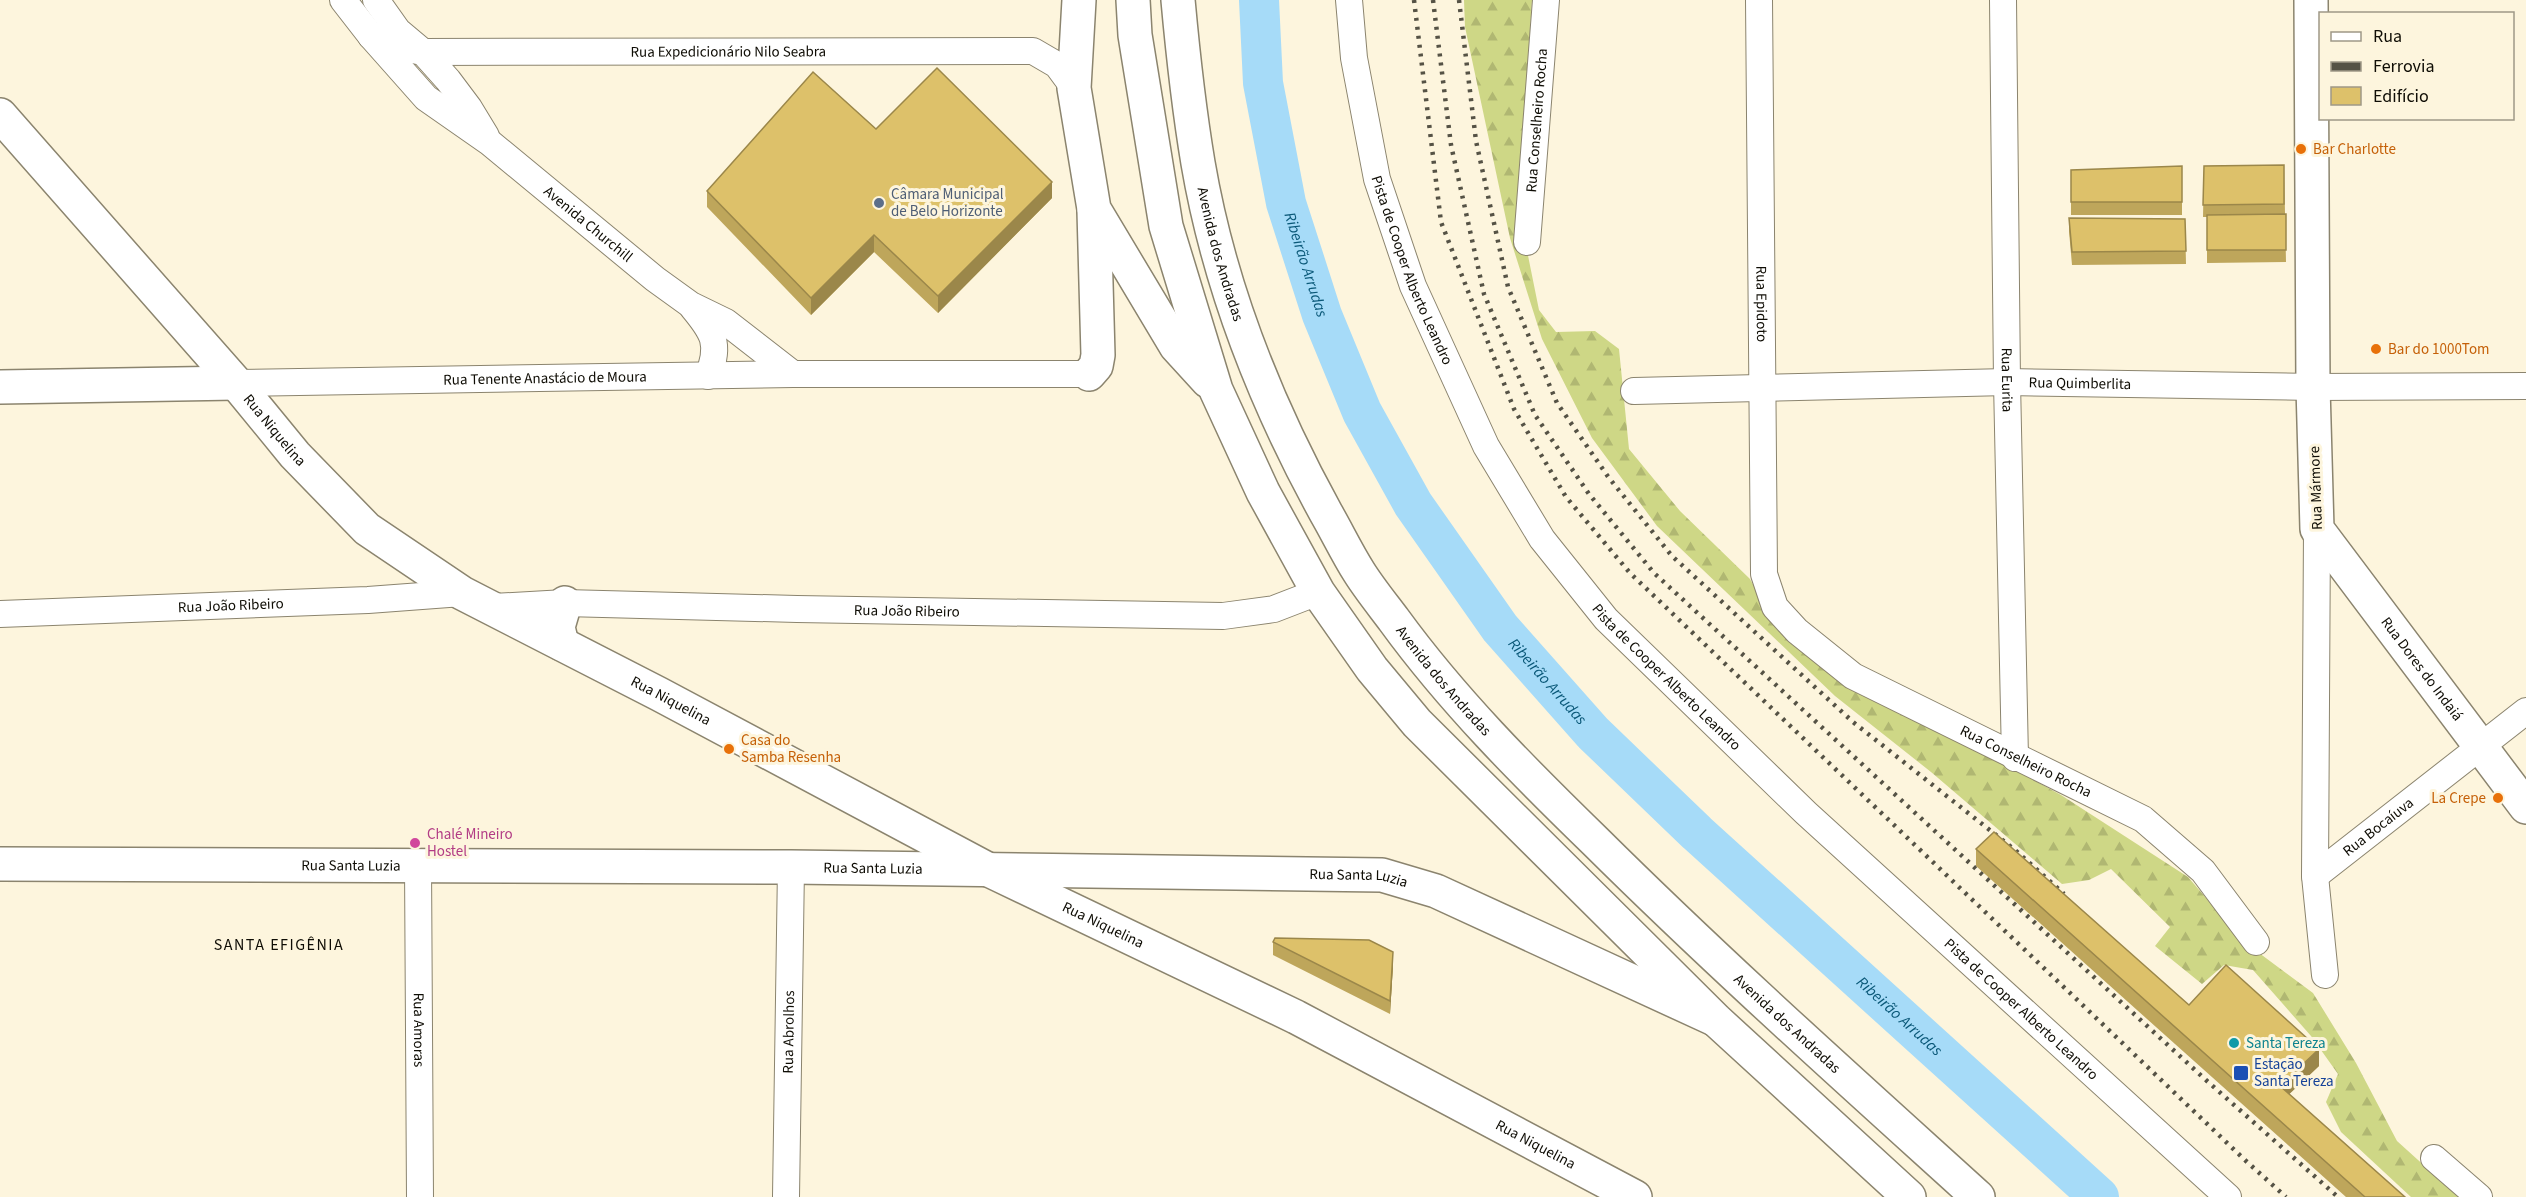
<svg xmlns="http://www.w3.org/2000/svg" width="2526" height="1197" viewBox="0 0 2526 1197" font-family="'Source Sans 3',sans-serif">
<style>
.forest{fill:url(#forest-firs)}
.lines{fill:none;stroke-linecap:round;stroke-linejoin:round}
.river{stroke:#a6dbf8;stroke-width:40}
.street-casing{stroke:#8b846e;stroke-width:28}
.secondary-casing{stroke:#8b846e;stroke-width:36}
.primary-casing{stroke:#8b846e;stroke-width:36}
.street{stroke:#fff;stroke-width:26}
.secondary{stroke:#fff;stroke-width:33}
.primary{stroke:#fff;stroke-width:33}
.rail{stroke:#555245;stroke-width:4.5;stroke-dasharray:3 6;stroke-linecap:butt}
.wall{fill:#bea65b}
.shaded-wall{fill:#9b874a}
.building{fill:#ddc16a;stroke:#9b874a;stroke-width:1.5}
.food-dot{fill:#e8710a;stroke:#fdf5dd;stroke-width:2}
.service-dot{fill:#5c6f8a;stroke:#fdf5dd;stroke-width:2}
.hotel-dot{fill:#d1479c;stroke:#fdf5dd;stroke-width:2}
.culture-dot{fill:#0f9aa8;stroke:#fdf5dd;stroke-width:2}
.transit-dot{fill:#1a4fb4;stroke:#fdf5dd;stroke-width:2}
.labels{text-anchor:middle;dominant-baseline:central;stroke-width:6;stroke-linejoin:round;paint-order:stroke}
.street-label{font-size:15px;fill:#0f0d05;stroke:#fdf5dd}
.food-label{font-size:15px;fill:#c56008;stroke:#fdf5dd;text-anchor:start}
.service-label{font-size:15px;fill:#4e5e75;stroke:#fdf5dd;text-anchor:start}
.hotel-label{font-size:15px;fill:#b23c85;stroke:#fdf5dd;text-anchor:start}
.culture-label{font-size:15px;fill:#0d838f;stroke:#fdf5dd;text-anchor:start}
.transit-label{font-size:15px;fill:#164399;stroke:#fdf5dd;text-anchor:start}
.water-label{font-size:16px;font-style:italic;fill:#0a5878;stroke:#fdf5dd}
.neighbourhood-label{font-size:16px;letter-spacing:1.5px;fill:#0f0d05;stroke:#fdf5dd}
</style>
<defs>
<pattern id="forest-firs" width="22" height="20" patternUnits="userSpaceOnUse" patternTransform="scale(1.5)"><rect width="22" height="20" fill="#ced786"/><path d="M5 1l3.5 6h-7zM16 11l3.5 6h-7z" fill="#b0b772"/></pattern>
</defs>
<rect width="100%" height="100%" fill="#fdf5dd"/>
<path class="forest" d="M1464,0H1532L1519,211L1539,310L1556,332L1595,331L1619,349L1629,449L1680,511L1750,579L1771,617L1860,686L2061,795L2188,877L2243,941L2313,993L2356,1063L2397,1141L2459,1197H2411L2341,1132L2326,1102L2338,1074L2311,1036L2253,970L2224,965L2202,984L2155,946L2170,927L2111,869L2089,880L2062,884L1931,772L1835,696L1657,526L1592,438L1542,339L1510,238L1465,27Z"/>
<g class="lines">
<path class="river" id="s1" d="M1259,0L1263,83L1286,203L1322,315L1362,412L1413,504L1500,628L1593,733L1697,833L2099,1197"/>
<defs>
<g id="street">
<path id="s2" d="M343,0L371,36L426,98L489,142L655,279L691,305L726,322L793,374"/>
<path d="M376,0L398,31L423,52L448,80L469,108L486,136"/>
<path id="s3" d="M1349,0L1354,58L1377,179L1413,286L1486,446L1542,539L1606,619L1806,813L2228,1197"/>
<path id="s4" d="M1759,0L1764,574L1775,607L1797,631L1853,676L2143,819L2203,871L2256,942"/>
<path id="s5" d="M2003,0L2007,382L2015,758"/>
<path id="s6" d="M371,36L397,47L423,52L1033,51L1057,65L1074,88"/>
<path id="s7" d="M1527,242L1546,0"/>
<path d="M693,308C713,332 721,344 708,376"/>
<path id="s8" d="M236,383L793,374H1089"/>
<path id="s9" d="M1634,391L2007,382L2313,387L2526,386"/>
<path d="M2317,529L2315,876L2325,975"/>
<path id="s10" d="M493,607L565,603L797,609L1223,616L1274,609L1318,592"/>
<path id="s11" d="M0,614L368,600L462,593"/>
<path id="s12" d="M418,864L420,1197"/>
<path id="s13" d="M2315,876L2526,711"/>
<path d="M2434,1158L2479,1197"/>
<path id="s14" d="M786,1197L791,867"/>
</g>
<g id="secondary">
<path id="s15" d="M2311,0L2313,387L2317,529L2526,807"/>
<path id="s16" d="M0,115L236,383L295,455L367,529L462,593L659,694L991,871L1296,1017L1635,1197"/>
<path d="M0,387L236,383"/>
<path d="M562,644L558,627L565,603"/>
<path id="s17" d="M0,864L791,867L1382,875L1436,891L1714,1019"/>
</g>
<g id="primary">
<path d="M1079,0L1074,88L1094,209L1176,346L1208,381"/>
<path d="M1133,0L1135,35L1166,226L1216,390L1263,492L1318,592L1372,669L1417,723L1716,1020L1909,1197"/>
<path id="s18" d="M1178,0C1183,55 1189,109 1198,163C1219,286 1266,404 1326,513C1337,532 1347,553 1359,572C1369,588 1382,604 1394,620C1453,701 1523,771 1595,841C1719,964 1849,1080 1978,1197"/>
<path d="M1089,374L1096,366L1098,355L1094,211"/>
</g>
</defs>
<use href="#street" class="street-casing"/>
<use href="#secondary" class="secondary-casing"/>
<use href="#primary" class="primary-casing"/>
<use href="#street" class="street"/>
<use href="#secondary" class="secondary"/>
<use href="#primary" class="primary"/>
<path class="rail" d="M1414,0L1441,222L1514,409L1566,497L1630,573L2246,1161L2286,1197
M1433,0L1451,145L1484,294L1535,415L1589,494L1654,573L2207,1081L2338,1197
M1459,0L1476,141L1508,287L1557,403L1609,478L1672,556L1853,722L2015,850L2064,894"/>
</g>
<path class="wall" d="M876,129L1052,198L938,313L874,252L811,315L707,207V191Z
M2284,165L2286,262L2207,263V217H2203L2204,166Z
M2182,166V215H2071V170Z
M2069,218L2185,219L2186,264L2072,265L2069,231Z
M1976,849L2189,1005L2319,1066L2289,1094L2405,1197H2346L1976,866Z
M1273,942L1393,965L1390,1014L1273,955Z"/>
<path class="shaded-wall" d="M1052,182V198L938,313V296Z
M874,235V252L811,315V298Z
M1393,952V965L1390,1014V1001Z
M2319,1049V1066L2280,1103V1086Z"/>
<path class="building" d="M937,68L1052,182L938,296L874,235L811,298L707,191L813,72L876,129Z
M2284,165V204L2203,205L2204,166Z
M2182,166V202H2071V170Z
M2286,214V250H2207V215Z
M2069,218L2185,219L2186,251L2072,252Z
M1994,832L2189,1005L2226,965L2319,1049L2280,1086L2405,1197H2365L1976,849Z
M1275,938L1369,940L1393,952L1390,1001L1273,942Z"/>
<g class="food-dot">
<circle cx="2301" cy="149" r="6"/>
<circle cx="2376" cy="349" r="6"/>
<circle cx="729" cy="749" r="6"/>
<circle cx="2498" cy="798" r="6"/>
</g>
<circle class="service-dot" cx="879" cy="203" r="6"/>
<circle class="hotel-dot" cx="415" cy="843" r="6"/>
<circle class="culture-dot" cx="2234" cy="1043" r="6"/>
<rect class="transit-dot" x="2233" y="1065" width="16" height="16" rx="3"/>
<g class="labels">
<g class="street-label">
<text stroke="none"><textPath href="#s6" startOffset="360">Rua Expedicionário Nilo Seabra</textPath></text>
<text stroke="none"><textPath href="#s7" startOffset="122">Rua Conselheiro Rocha</textPath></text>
<text stroke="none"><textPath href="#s2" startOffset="334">Avenida Churchill</textPath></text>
<text stroke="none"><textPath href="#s18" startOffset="258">Avenida dos Andradas</textPath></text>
<text stroke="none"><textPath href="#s3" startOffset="279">Pista de Cooper Alberto Leandro</textPath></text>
<text stroke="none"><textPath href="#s4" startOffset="304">Rua Epidoto</textPath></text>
<text stroke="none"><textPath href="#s8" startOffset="309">Rua Tenente Anastácio de Moura</textPath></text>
<text stroke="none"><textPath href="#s5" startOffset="380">Rua Eurita</textPath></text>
<text stroke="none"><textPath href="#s9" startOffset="446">Rua Quimberlita</textPath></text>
<text stroke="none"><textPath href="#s16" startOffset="418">Rua Niquelina</textPath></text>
<text transform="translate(2316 488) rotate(-92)">Rua Mármore</text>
<text stroke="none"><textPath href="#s11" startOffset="231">Rua João Ribeiro</textPath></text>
<text stroke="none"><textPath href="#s10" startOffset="414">Rua João Ribeiro</textPath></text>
<text stroke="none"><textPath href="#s15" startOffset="704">Rua Dores do Indaiá</textPath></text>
<text stroke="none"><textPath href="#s3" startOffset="765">Pista de Cooper Alberto Leandro</textPath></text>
<text stroke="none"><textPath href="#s18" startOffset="744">Avenida dos Andradas</textPath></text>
<text stroke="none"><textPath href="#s16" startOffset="903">Rua Niquelina</textPath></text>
<text stroke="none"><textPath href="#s4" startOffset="906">Rua Conselheiro Rocha</textPath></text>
<text stroke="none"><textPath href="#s13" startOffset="80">Rua Bocaíuva</textPath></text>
<text stroke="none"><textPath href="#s17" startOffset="351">Rua Santa Luzia</textPath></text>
<text stroke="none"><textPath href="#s17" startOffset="873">Rua Santa Luzia</textPath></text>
<text stroke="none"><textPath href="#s17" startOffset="1359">Rua Santa Luzia</textPath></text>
<text stroke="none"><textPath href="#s16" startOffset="1390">Rua Niquelina</textPath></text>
<text stroke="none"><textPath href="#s3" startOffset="1251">Pista de Cooper Alberto Leandro</textPath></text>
<text stroke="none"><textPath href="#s18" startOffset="1230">Avenida dos Andradas</textPath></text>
<text stroke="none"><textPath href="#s12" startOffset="166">Rua Amoras</textPath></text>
<text stroke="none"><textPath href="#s14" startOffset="165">Rua Abrolhos</textPath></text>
<text stroke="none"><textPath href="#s16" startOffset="1875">Rua Niquelina</textPath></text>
</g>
<g class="food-label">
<text x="2313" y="149">Bar Charlotte</text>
<text x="2388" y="349">Bar do 1000Tom</text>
<text x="741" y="740">Casa do<tspan x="741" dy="17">Samba Resenha</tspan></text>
<text x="2486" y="798" text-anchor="end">La Crepe</text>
</g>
<g class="service-label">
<text x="891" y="194">Câmara Municipal<tspan x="891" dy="17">de Belo Horizonte</tspan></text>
</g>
<g class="hotel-label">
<text x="427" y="834">Chalé Mineiro<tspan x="427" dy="17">Hostel</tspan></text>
</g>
<g class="culture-label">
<text x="2246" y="1043">Santa Tereza</text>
</g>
<g class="transit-label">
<text x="2254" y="1064">Estação<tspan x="2254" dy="17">Santa Tereza</tspan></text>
</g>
<g class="water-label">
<text stroke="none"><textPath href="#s1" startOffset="270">Ribeirão Arrudas</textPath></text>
<text stroke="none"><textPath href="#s1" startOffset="756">Ribeirão Arrudas</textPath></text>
<text stroke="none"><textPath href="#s1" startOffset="1242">Ribeirão Arrudas</textPath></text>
</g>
<g class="neighbourhood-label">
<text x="279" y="945">SANTA EFIGÊNIA</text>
</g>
</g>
<rect x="2319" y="12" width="195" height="108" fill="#fdf5dd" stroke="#9e9887" stroke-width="1.5"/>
<rect x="2331" y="32" width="30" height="9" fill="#ffffff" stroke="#9e9887" stroke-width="1.5"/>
<text x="2373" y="42" font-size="18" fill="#0f0d05">Rua</text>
<rect x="2331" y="62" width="30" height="9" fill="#555245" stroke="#9e9887" stroke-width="1.5"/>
<text x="2373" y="72" font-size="18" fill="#0f0d05">Ferrovia</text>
<rect x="2331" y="87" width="30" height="18" fill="#ddc16a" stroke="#9e9887" stroke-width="1.5"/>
<text x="2373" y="102" font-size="18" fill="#0f0d05">Edifício</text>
</svg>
